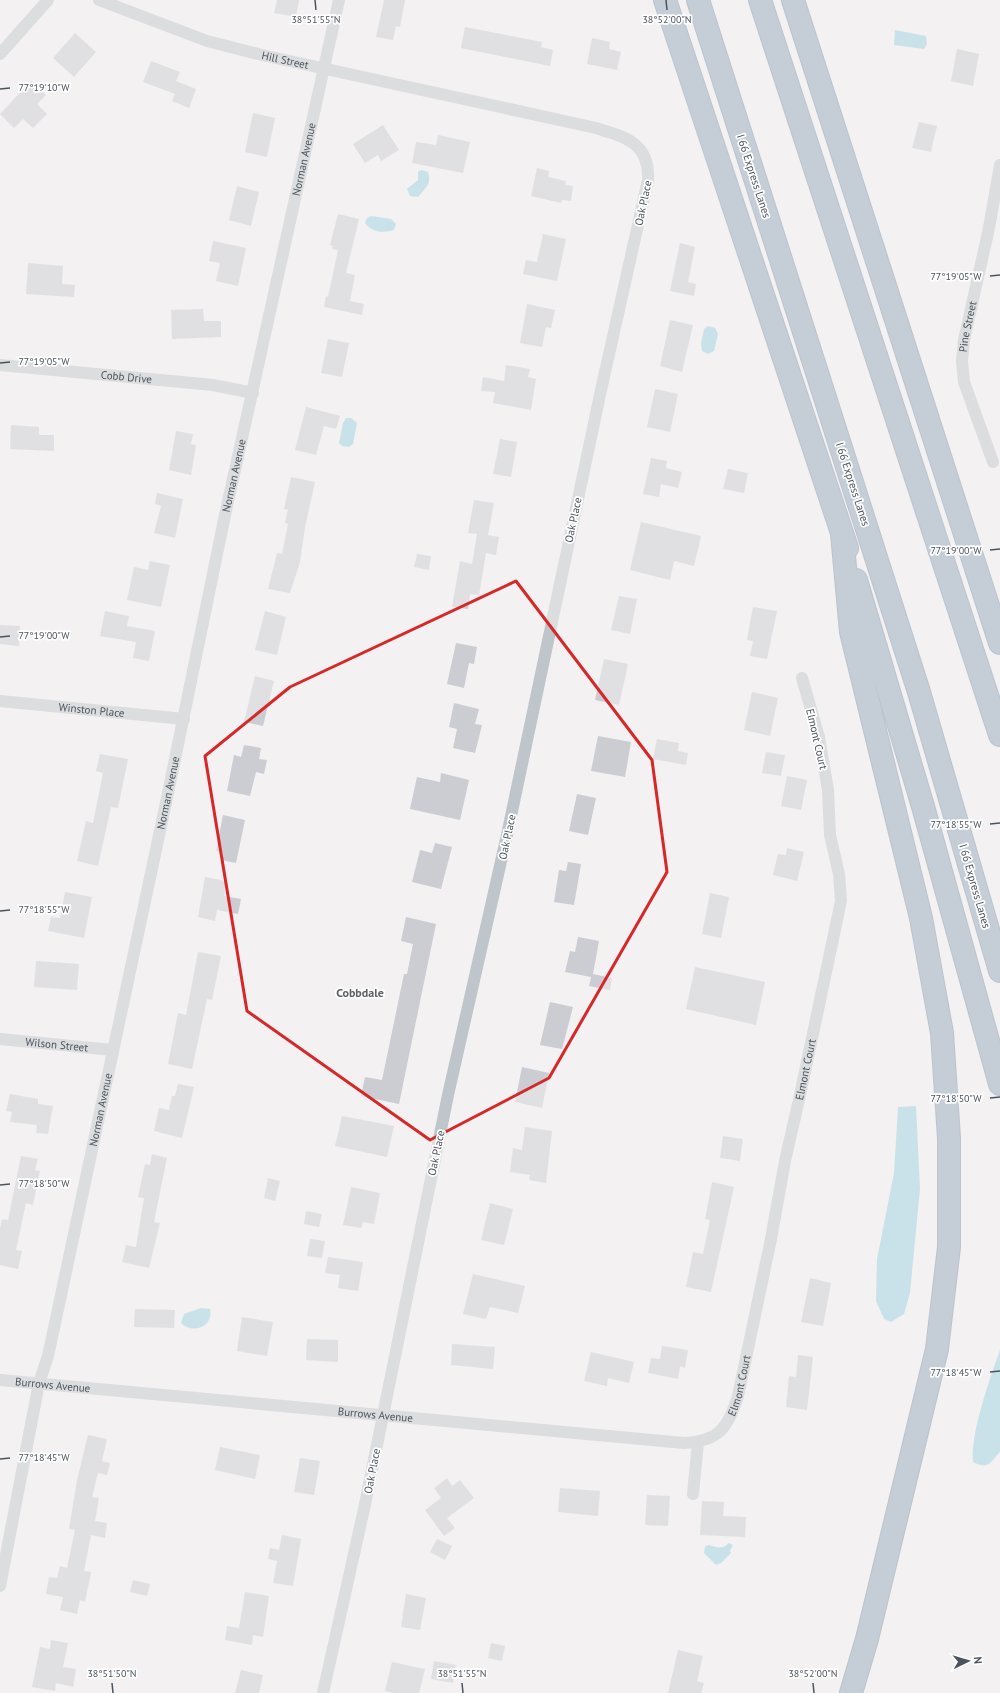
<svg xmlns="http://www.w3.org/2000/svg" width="1000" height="1693" viewBox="0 0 1000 1693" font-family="'PT Sans',sans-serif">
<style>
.water{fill:#98d1e1}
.building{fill:#cbcdd2}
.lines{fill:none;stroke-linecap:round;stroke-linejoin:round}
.highway-casing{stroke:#7a8da4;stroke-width:24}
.street{stroke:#bec5cb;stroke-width:12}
.highway{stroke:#8fa2b9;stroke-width:22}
.marked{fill:none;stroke:#d62828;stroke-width:3;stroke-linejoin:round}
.ticks{fill:none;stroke:#4b535c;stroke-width:1.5}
.labels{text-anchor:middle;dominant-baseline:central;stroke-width:3.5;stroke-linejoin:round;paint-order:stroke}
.street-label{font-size:11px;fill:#4b535c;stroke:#fff}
.neighbourhood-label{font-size:12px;font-weight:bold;fill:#5e6165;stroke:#fff}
.ticks-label{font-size:10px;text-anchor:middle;fill:#4b535c;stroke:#fff;stroke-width:3.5;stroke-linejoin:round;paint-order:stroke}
</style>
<rect width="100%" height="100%" fill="#f3f1f1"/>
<path class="water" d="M895,30L926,36L927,44L924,49L894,45Z
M421,170L428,172C432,185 425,188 418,197L410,196L407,189L418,180V172Z
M371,216L391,219L396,224L394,230C383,233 372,233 365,223L367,218Z
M708,326L715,328L718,334L714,351L708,354L702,351L701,344L704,329Z
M346,418H351L357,423L353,444L349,447L342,446L339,443L343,423Z
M916,1106L920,1189L910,1293L904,1314L891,1322L884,1319L876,1301L877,1259L894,1173L898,1107Z
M201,1308L210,1309C214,1326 193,1335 181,1323L184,1314Z
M1000,1350V1452C990,1463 988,1470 973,1462C970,1434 990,1378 1000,1350Z
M729,1543L733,1545L730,1551L731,1553L721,1563L716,1565L704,1553L705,1546L709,1545C718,1548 723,1549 729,1543Z"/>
<path class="building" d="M277,0H299L296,17L274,13Z
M384,0H405L400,27L396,26L393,40L376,37Z
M465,27L542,42L541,47L553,50L550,66L461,48Z
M75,33L96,52L74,77L53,58Z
M592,38L610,42L609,49L621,52L617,70L587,64Z
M957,49L979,54L973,86L951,81Z
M151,61L180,72L176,81L196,89L189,108L172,101L175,94L143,82Z
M31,81L46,95L37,104L47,114L33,128L23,119L14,128L0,114Z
M253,113L275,118L267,157L245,152Z
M919,122L937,126L931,152L912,148Z
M383,125L399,150L381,161L378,155L365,163L353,144Z
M438,135L470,142L463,173L412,163L416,142L436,145Z
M537,168L549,171L548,177L566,181L565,185L573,186L571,201L562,200L561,203L531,196Z
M237,186L259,192L251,226L229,220Z
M338,214L359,219L346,273L355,275L350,301L364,304L362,315L324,307L326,296L328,297L338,250L332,249L333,246L330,245Z
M543,234L566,239L557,281L523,274L526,260L537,262Z
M213,241L246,248L238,286L216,281L220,263L209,261Z
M680,243L695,247L688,282L696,284L694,296L670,291Z
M28,263L63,266L62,284L75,285L74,297L26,294Z
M527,304L555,310L551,328L546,327L542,347L520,343Z
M203,309L204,321H221V337L172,339L171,310Z
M670,320L693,325L682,372L660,366Z
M328,339L349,343L342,377L321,373Z
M506,365L530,369L528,377L536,379L531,410L493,403L495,392L481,391L483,377L504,381Z
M655,389L678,394L670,432L647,427Z
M306,407L340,416L336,429L324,426L316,455L295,450Z
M11,425L39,427V435H54V451L10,449Z
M176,431L193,434L191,444L196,445L191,475L169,470Z
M500,439L517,442L511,477L493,474Z
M651,458L667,461L666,468L682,472L678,488L661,484L659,497L643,494Z
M728,469L748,473L744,493L723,489Z
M291,477L315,482L305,527L300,562L290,593L268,589L277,553L282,554L288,524L285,523L288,510L284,509Z
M157,493L183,499L175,538L154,533L161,506L155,504Z
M474,500L494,503L488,535L499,537L496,555L486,553L479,595L470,594L468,609L452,607L460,561L472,564L477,534L468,533Z
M641,522L701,536L694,566L674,561L670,580L630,570Z
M417,554L431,556L429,570L414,567Z
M150,561L170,565L161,607L127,600L134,567L148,570Z
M619,596L637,599L630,634L611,630Z
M753,607L777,611L767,659L750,656L753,641L747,640Z
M105,611L129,616L127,626L155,631L149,661L133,658L136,642L100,636Z
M265,611L286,617L277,655L255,650Z
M0,625L20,626L19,646L0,644Z
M456,643L477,647L474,664L469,663L464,688L447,684Z
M604,659L628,664L619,705L595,700Z
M255,676L274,681L263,726L244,722Z
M752,692L778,698L770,736L744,730Z
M454,703L479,709L475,724L482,725L475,753L453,748L457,729L449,727Z
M598,736L631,742L625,777L591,771Z
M657,739L679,743L678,751L688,753L686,765L653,759Z
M244,745L261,748L259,759L267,760L264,774L256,772L250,796L227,791L234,755L241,757Z
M766,752L785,755L781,776L762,773Z
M100,754L128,759L118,808L111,807L98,866L77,861L86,821L93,823L103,773L96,771Z
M441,773L469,780L460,820L410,809L417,777L440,782Z
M787,776L807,780L801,810L781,806Z
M577,794L596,798L588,835L569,831Z
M223,815L245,820L236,863L221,860L223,852L216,851Z
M435,843L452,847L441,889L412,882L420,850L432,853Z
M787,848L804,852L797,881L773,875L778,854L786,855Z
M568,862L581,864L574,905L554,902L559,870L566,871Z
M205,877L226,881L224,896L241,899L238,914L217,910L215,921L198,917Z
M65,892L92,897L84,938L48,931L51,917L60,918Z
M710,893L729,897L721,938L702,934Z
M406,917L436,924L399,1104L361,1096L365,1077L382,1080L404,974H407L413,944L401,941Z
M578,937L599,941L593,974L612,978L610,990L589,986L591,977L565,972L570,951L575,952Z
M198,952L221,956L212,1000L207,999L192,1069L168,1064L178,1013L186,1015Z
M36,961L79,964L77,990L34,987Z
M695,967L765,982L756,1025L686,1009Z
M550,1002L573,1007L562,1049L540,1045Z
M522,1067L549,1073L542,1108L515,1102Z
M178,1084L194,1087L182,1138L154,1131L159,1108L169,1110L172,1096H175Z
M10,1094L38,1099V1104L53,1106L48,1134L36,1133L37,1125L10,1122L12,1112L6,1111Z
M342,1116L394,1126L387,1157L335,1146Z
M525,1127L552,1131L546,1183L529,1180L530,1175L510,1172L513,1148L522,1150Z
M723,1136L743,1139L740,1161L720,1158Z
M152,1154L167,1158L154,1222L160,1223L149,1268L122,1262L126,1245L136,1247L144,1198L138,1197L145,1164L150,1165Z
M21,1156L38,1159L35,1170L40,1171L33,1205L26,1203L16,1250L22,1251L18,1269L0,1265V1228L2,1219L8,1220Z
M268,1178L280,1181L275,1201L264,1198Z
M712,1182L734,1187L711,1292L686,1287L693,1252L703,1254L710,1220L705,1219Z
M351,1187L380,1193L374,1224L363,1222L361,1228L343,1225Z
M490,1203L513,1209L504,1245L481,1240Z
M306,1211L322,1214L319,1227L304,1224Z
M310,1239L325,1241L322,1258L307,1256Z
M328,1257L363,1262L358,1291L338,1288L340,1275L325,1273Z
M473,1274L525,1286L518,1313L490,1307L486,1319L463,1314Z
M810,1278L831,1283L823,1326L801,1322Z
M135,1309L175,1310L174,1328L134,1327Z
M242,1317L273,1322L267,1356L237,1351Z
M307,1339L338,1340V1362L306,1360Z
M452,1344L495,1347L493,1369L451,1365Z
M662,1346L688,1350L685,1368L680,1366L678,1379L648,1373L651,1358L660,1359Z
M591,1352L634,1362L629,1383L608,1378L607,1386L584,1381Z
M798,1355L813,1357L807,1410L786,1407L789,1376L796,1377Z
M88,1435L107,1439L102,1461L110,1463L107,1475L98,1473L92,1497L99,1498L95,1521L107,1523L105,1538L91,1535L84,1571L91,1572L85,1602L80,1600L77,1614L60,1610L63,1597L46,1594L49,1577L57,1578L60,1566L67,1568L75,1530L69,1529L77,1480Z
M220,1447L260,1455L255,1479L215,1470Z
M300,1458L320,1461L314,1495L294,1492Z
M447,1478L452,1486L460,1480L474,1498L447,1518L455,1528L444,1536L425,1510L441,1498L434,1488Z
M560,1488L600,1491L598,1516L558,1512Z
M647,1495L670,1496L668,1526L645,1525Z
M702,1501L724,1502L723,1516L746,1517L745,1537L700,1535Z
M282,1535L301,1539L293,1586L273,1583L277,1561L268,1559L270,1548L279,1550Z
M437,1539L452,1546L445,1560L430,1552Z
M133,1580L150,1584L147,1596L130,1592Z
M245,1592L269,1596L263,1637L253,1635L252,1645L225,1640L227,1626L239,1628Z
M406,1594L426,1598L420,1630L401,1627Z
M51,1640L68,1643L63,1667L76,1669L73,1687L56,1683L55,1691L32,1687L40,1647L50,1649Z
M491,1643L505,1646L502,1661L488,1658Z
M678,1650L703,1656L697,1681L704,1683L701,1693H668Z
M434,1661L456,1665L453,1683L431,1679Z
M392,1662L425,1669L419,1693H394L385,1691Z
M241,1670L263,1675L259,1693H235Z"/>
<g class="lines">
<defs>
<path id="highway" d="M665,0L847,548
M698,0L919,692L1000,971
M760,0L1000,735
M793,0L1000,643
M842,534L851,632L921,918L942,1033L949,1138V1247L937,1349L867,1639L851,1693
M856,580L924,810L1000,1084"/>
</defs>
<use href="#highway" class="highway-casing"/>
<g class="street">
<path id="s1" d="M99,0L207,41L262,55L596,128C625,137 650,143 648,180L601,390L507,835L448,1095L364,1509L323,1693"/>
<path d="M0,54L48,0"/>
<path id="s2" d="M0,365L213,385L253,393"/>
<path id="s3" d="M993,462L964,382L962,361L964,340L989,228L1000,165"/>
<path id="s4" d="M0,701L184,719"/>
<path id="s5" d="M0,1039L113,1050"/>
<path id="s6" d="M0,1380L684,1443C719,1441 728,1428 738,1396L771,1239L785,1161L800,1095L841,901L839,874L830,835L828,790L819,737L802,678"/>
<path d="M693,1494L698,1442"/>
<path id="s7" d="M0,1586L39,1383L48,1356L167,798L225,515L339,0"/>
</g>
<use href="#highway" class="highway"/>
</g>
<path d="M0 0H1000V1693H0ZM516,581L652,760L667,872L549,1078L430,1140L247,1011L205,756L290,687Z" fill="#f3f1f1" fill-opacity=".55" fill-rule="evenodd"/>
<path class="marked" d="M516,581L652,760L667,872L549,1078L430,1140L247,1011L205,756L290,687Z"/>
<path class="ticks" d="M315,0L316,10M666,0L667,10M0,89L10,88M990,276L1000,275M0,363L10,362M990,550L1000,549M0,637L10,636M990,824L1000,823M0,911L10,910M990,1098L1000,1097M0,1185L10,1184M990,1372L1000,1371M0,1459L10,1458M112,1683L113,1693M462,1683L463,1693M813,1683L814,1693"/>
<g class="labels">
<g class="street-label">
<text stroke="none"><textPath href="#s1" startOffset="196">Hill Street</textPath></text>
<text stroke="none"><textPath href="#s7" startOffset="1459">Norman Avenue</textPath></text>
<text transform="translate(754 176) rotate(72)">I 66 Express Lanes</text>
<text transform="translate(643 203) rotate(-78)">Oak Place</text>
<text stroke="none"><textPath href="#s3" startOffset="141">Pine Street</textPath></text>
<text stroke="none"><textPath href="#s2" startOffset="127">Cobb Drive</textPath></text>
<text stroke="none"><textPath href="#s7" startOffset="1135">Norman Avenue</textPath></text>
<text transform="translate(853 484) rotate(72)">I 66 Express Lanes</text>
<text transform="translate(573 520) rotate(-78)">Oak Place</text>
<text stroke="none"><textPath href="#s4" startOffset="92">Winston Place</textPath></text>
<text transform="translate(817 739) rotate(77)">Elmont Court</text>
<text stroke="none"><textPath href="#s7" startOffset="811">Norman Avenue</textPath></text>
<text transform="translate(507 837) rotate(-78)">Oak Place</text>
<text transform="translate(975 886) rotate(74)">I 66 Express Lanes</text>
<text stroke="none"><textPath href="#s5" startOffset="57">Wilson Street</textPath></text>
<text stroke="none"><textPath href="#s6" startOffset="1099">Elmont Court</textPath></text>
<text stroke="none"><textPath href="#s7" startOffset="487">Norman Avenue</textPath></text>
<text transform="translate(436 1153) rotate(-78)">Oak Place</text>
<text stroke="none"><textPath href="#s6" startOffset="53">Burrows Avenue</textPath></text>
<text stroke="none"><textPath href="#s6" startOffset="776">Elmont Court</textPath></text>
<text stroke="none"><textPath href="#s6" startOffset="377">Burrows Avenue</textPath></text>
<text transform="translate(372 1471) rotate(-79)">Oak Place</text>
</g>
<g class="neighbourhood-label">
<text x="360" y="992">Cobbdale</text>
</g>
</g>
<g class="ticks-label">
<text x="316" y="23">38°51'55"N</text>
<text x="667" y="23">38°52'00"N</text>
<text x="44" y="91">77°19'10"W</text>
<text x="956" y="280">77°19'05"W</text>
<text x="44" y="365">77°19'05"W</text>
<text x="956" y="554">77°19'00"W</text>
<text x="44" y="639">77°19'00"W</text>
<text x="956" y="828">77°18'55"W</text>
<text x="44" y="913">77°18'55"W</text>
<text x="956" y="1102">77°18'50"W</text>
<text x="44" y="1187">77°18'50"W</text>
<text x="956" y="1376">77°18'45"W</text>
<text x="44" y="1461">77°18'45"W</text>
<text x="112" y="1677">38°51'50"N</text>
<text x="462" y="1677">38°51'55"N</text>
<text x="813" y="1677">38°52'00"N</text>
</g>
<g transform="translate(968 1661) rotate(85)" stroke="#ffffff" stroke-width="3" paint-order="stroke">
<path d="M0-3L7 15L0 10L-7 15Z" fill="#4b535c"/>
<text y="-6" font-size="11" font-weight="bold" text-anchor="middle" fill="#4b535c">N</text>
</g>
</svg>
